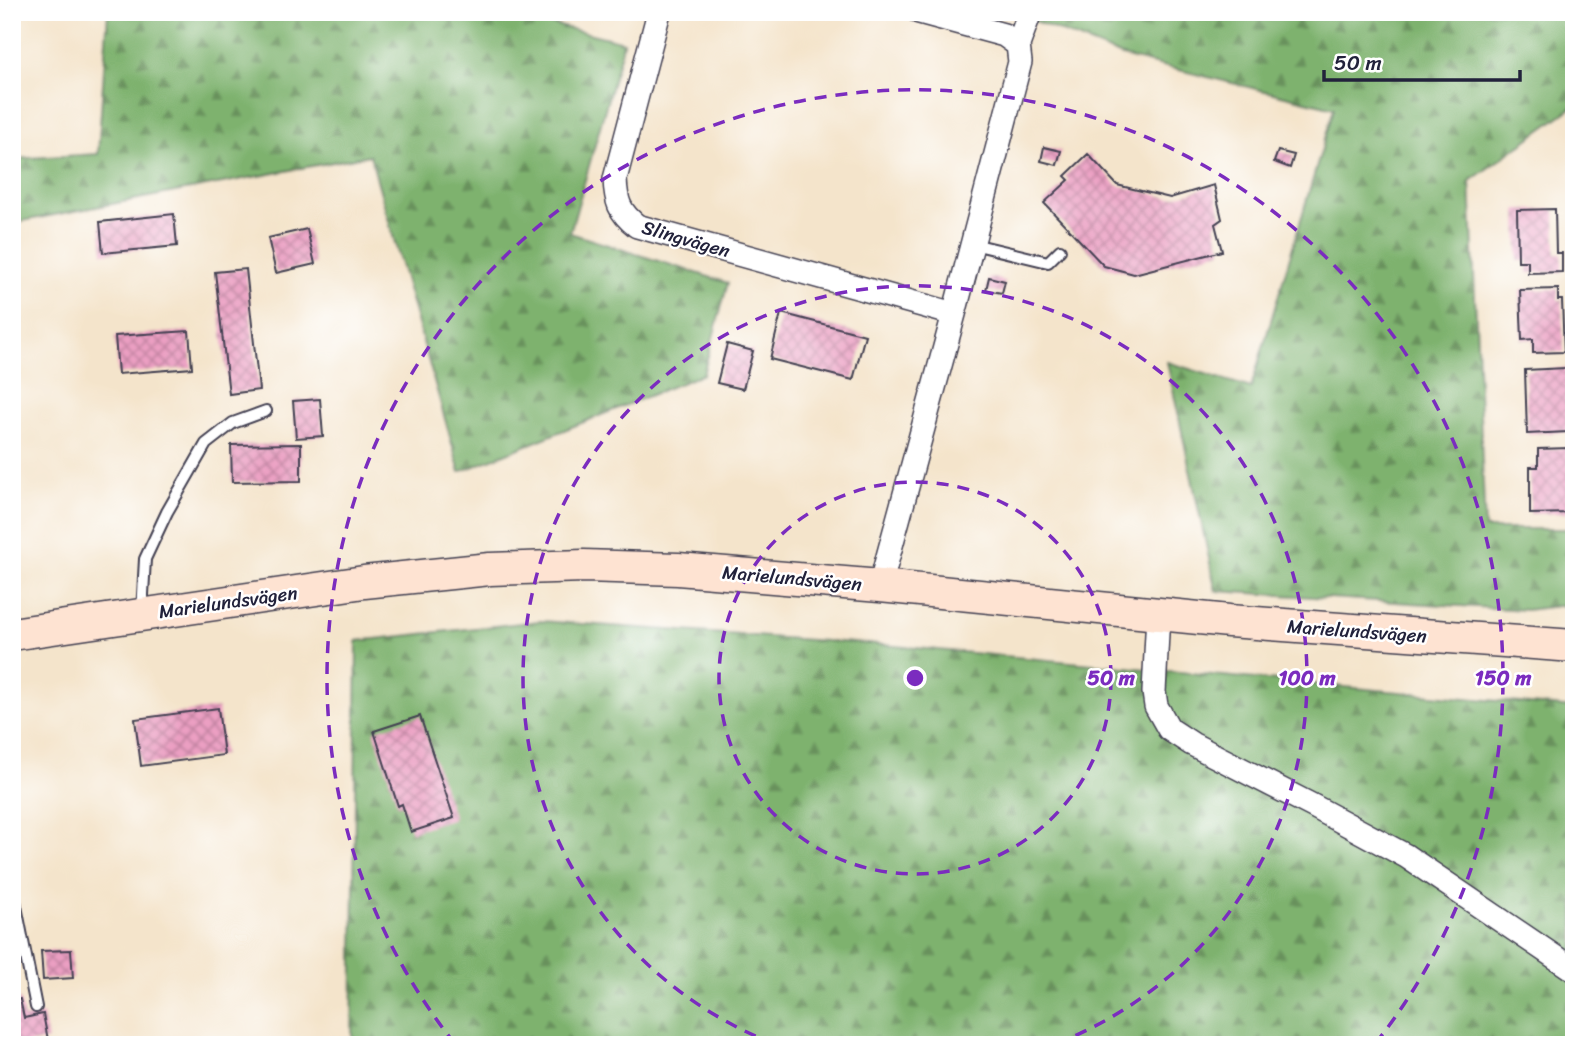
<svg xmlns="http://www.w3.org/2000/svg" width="1586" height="1057" viewBox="0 0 1586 1057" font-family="Sriracha,sans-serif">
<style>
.forest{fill:url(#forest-firs);stroke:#506a54;stroke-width:2}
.building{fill:url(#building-cross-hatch)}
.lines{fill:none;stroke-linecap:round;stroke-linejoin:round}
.lane-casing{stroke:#423f51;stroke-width:14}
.street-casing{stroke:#423f51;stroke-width:26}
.secondary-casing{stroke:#423f51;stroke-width:35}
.lane{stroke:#fff;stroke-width:10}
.street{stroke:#fff;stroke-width:23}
.secondary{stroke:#fee3d2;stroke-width:32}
.ring{fill:none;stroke:#7b2cbf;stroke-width:3.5;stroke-dasharray:12 9}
.labels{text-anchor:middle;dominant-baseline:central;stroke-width:5;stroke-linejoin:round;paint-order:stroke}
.street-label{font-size:19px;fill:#22223b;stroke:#fff}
.centre{fill:#7b2cbf;stroke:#fff;stroke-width:3.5}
.ring-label{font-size:21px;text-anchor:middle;font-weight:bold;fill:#7b2cbf;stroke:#fff;stroke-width:5;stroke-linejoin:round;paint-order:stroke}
</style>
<defs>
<pattern id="forest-firs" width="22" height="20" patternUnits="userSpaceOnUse" patternTransform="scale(1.75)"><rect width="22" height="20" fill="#7eb26e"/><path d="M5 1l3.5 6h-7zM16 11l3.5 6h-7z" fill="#67905c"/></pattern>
<pattern id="building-cross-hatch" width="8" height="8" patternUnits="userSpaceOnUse" patternTransform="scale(1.75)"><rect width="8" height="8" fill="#eb9fc2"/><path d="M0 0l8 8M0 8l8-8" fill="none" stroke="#be819f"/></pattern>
</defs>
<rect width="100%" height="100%" fill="#fff"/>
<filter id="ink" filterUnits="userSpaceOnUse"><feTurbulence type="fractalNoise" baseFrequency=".0143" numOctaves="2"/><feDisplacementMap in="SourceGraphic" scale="14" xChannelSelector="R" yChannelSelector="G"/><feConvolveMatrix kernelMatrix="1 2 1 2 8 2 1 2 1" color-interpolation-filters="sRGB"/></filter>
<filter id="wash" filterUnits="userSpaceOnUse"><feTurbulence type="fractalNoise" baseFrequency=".00686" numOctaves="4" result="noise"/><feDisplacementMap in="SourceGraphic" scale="28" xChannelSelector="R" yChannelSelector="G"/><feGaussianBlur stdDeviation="1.57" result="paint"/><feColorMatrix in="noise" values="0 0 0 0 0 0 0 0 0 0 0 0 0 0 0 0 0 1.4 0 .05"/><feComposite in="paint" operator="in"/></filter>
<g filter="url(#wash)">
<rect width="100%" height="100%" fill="#f4e4cb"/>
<path class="forest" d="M108,12H503L624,42L570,233L728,283L703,374L460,472L370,155L12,223V159L98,154Z
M1012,12H1574V106L1470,181L1485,529H1574V604L1526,610L1216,591L1167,362L1251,388L1334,108L1122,56Z
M540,621L884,645L1574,708V1045H352L357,641Z"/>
<g id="blocks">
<path class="building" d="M1044,147L1061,151L1057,165L1041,161Z
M1278,151L1294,155L1290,168L1274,162Z
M1088,154L1117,185L1170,198L1214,185L1222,219L1215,224L1222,251L1134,274L1104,266L1044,203L1069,180L1065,176Z
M1555,209L1556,253H1562V272L1528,273V261H1518L1517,210Z
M174,214L177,246L103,253L100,222Z
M307,229L315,264L276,273L268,238Z
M246,269L259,390L229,394L215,272Z
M989,277L1005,281L1002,293L986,290Z
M1558,289V300H1562L1564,352L1533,353V339L1522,340L1520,290Z
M781,313L865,335L853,380L770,359Z
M189,331L192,368L118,374L115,336Z
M727,344L753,351L743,389L717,383Z
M1566,368L1568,432L1527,434L1525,370Z
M320,399L323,436L296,438L293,401Z
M301,444V481L232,482L231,445Z
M1569,448L1570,513L1530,514V467H1538V449Z
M218,708L224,755L141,766L135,719Z
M420,716L454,818L411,832L402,804L398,806L374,731Z
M71,950L73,978L43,980L41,951Z
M20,999L24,1018L43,1014L48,1040L23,1045H12V1001Z"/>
</g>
</g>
<g filter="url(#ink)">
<use href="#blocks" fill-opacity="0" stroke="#423f51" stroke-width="2"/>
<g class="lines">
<defs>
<path id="lane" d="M973,244L1048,262L1060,250
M142,612L145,559L167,512L206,444L233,423L266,411
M12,886L36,1007"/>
<path id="street" d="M659,12L615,179C616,201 619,212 637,226L954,314
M1018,45L1030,12
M880,586L954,314L1020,62L1018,45L1004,35L919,12
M1158,614L1154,692L1156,706L1169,729L1192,744L1313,806L1406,856L1574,970"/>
<path id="secondary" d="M12,634L364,582L490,569L584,566L678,569L880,586L1229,621L1574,646"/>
</defs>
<use href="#lane" class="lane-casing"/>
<use href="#street" class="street-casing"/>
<use href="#secondary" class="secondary-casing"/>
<use href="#lane" class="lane"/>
<use href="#street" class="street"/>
<use href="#secondary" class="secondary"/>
</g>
</g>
<g class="ring">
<circle cx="915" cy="678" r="196"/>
<path d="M775 1044A392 392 0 1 1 1055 1044"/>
<path d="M455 1044A588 588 0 1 1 1375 1044"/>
</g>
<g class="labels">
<g class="street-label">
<text transform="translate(686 239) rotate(16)">Slingvägen</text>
<text transform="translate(792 578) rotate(5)">Marielundsvägen</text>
<text transform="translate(228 602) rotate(-8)">Marielundsvägen</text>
<text transform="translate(1357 631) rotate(4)">Marielundsvägen</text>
</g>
</g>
<circle cx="915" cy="678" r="10" class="centre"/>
<g class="ring-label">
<text x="1111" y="685">50 m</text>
<text x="1307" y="685">100 m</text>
<text x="1503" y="685">150 m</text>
</g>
<rect width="1586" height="1057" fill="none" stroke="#fff" stroke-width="42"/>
<path d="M1324 70v10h196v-10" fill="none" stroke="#22223b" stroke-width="3.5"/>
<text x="1334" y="70" font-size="21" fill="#22223b" stroke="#ffffff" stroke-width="5" paint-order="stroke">50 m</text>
</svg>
